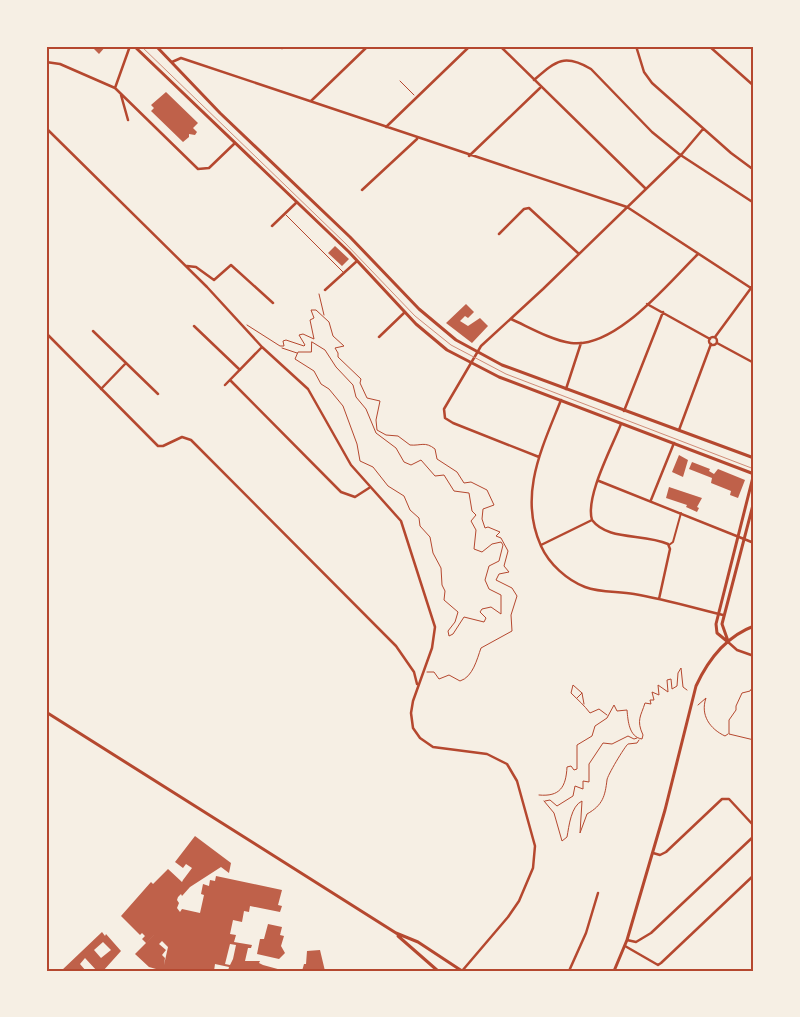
<svg xmlns="http://www.w3.org/2000/svg" width="800" height="1017" viewBox="0 0 800 1017" font-family="'Roboto Serif',serif">
<style>
.building{fill:#bf614a;fill-rule:evenodd}
.lines{fill:none;stroke-linecap:round;stroke-linejoin:round}
.path{stroke:#b5482f;stroke-width:1}
.service{stroke:#b5482f;stroke-width:1}
.pedestrian{stroke:#b5482f;stroke-width:2}
.minor{stroke:#b5482f;stroke-width:2.5}
.tertiary{stroke:#b5482f;stroke-width:3}
.secondary{stroke:#b5482f;stroke-width:3}
.tram{stroke:#cf8b77;stroke-width:1}
.neatline{fill:none;stroke:#b5482f;stroke-width:2}
</style>
<rect width="100%" height="100%" fill="#f6efe4"/>
<path class="building" d="M91,46H106L99,54Z
M166,92L198,123L193,128L197,132L195,135L189,134V137L183,142L151,111L154,108L151,105Z
M335,246L349,259L342,266L328,253Z
M466,304L474,312L468,318L465,316L460,321L468,326L480,318L488,326L472,343L446,323Z
M679,455L688,460L683,477L672,472Z
M692,462L710,469L709,471L714,474L718,469L745,480L738,498L730,495L731,491L711,483L712,478L689,469Z
M669,487L702,498L697,507L699,508L697,512L686,507L687,505L666,498Z
M195,836L231,863L229,873L221,867L190,887L182,896L181,894L178,897L177,900L179,903L177,908L180,912L182,909L200,913L204,895L201,894L203,884L209,886L210,880L215,881L216,876L282,890L278,905L282,906L280,912L250,906L249,912L244,911L242,922L233,920L230,934L236,935L234,942L252,945L251,948H248L245,961H260L259,963L263,965L285,971H228L229,967L215,964L214,971H163L149,967L135,954L155,934L146,943L142,939L145,936L142,933L140,935L121,916L151,882L153,884L168,869L182,882L183,880L192,868L186,864L183,868L175,862ZM162,941L168,947L164,965L165,958L162,955L166,950L159,944ZM230,944L236,945L233,959L230,965L225,964Z
M268,924L282,927L280,935L284,936L281,946L285,953L279,959L257,954L260,939H264Z
M102,932L105,936L106,934L121,951L103,971H97L85,958L80,964L86,971H61ZM103,942L111,950L101,958L94,950Z
M320,950L325,971H302L304,964H306L307,951Z"/>
<g class="lines">
<path class="path" d="M400,81L414,95
M319,294L324,315
M247,325L280,346H284L283,341L286,340L304,346L305,345L299,335L303,334L314,339L310,320L314,318L311,310H316L329,322L333,336L344,346L335,348L338,353V357L361,379L360,383L367,398L380,401L376,420L377,430L386,435L398,436L410,445C421,446 425,441 435,449L437,459L457,472L464,483L471,482L487,490L494,505L483,509L482,519L485,528L488,527L500,532L496,536L501,538L508,551L504,566L509,572L499,574L496,580L512,588L517,596L511,615L512,631L481,648C477,659 473,677 460,681L449,675L439,679L434,672H427
M312,342L325,350L336,367L353,385L356,397L366,409L376,433L396,448L404,462L411,465L421,460L435,476L444,475L454,491L469,493L472,511L476,515L471,521L476,530L474,549L482,552L492,544L501,542L503,545L499,561L489,566L485,580L489,589L501,595V614L491,607L482,609L480,612L486,618L484,622L464,617L453,634L449,636L448,631L455,622L458,612L444,600L445,591L442,585L441,568L433,553L430,537L420,526L419,518L410,510L404,496L388,486L373,467L360,461L357,444L343,406L329,389L321,384L314,371L295,359L298,352H311Z
M282,348L297,353
M754,685L750,691L742,693L736,706V710L729,720V734L754,740
M582,693L584,704
M577,698L582,693L573,685L571,693C578,700 584,705 590,713L599,709L607,715
M698,705L706,698C700,715 710,729 725,736L728,734
M539,795C560,797 566,787 567,767L571,766L574,770L577,769V745L592,736L595,726L607,718L614,705L617,711L627,710C628,721 629,737 642,739L643,735C636,720 641,716 645,703L651,704L650,700H654L652,692L659,695L658,685L668,692L667,680L671,679L672,689L677,686L678,673L681,668L683,687L687,690
M544,801L554,813L562,841L567,837C569,826 571,806 582,801L580,833L587,814C603,805 605,796 607,780C607,776 625,746 628,744L637,743L639,740
M545,801L550,800L557,806L573,796L575,786L583,789V781L589,782V764L603,743L612,744L628,736L634,739L637,738"/>
<path class="service" d="M286,215L343,272"/>
<path class="pedestrian" d="M669,545L673,542L681,513"/>
<path class="minor" d="M500,46L645,188
M636,46L644,72L652,83L731,153L754,170
M709,46L754,86
M282,48L284,46
M46,62L60,64L115,88L198,169L209,168L235,143
M172,62L181,58L627,207L754,290
M534,80C556,61 564,53 591,69L652,132L679,154L754,203
M115,88L130,46
M121,95L128,120
M311,101L368,46
M386,127L470,46
M46,128L207,287L262,347L308,389L351,465L401,521L435,627L432,648L413,701L411,713L413,728L420,738L433,747L487,754L507,764L517,781L535,846L533,868L519,901L508,917L462,971
M469,156L540,88
M362,190L417,139
M272,226L297,202
M499,234L524,209L529,208L579,254
M187,266L196,267L214,280L231,265L273,303
M325,290L357,261
M647,304L710,339
M511,319C529,327 551,340 571,343C616,349 669,282 698,254
M194,326L240,370
M93,331L158,394
M46,333L158,446H163L182,437L191,440L396,646L414,672L417,684
M709 341a4 4 0 1 1 8 0a4 4 0 1 1-8 0Z
M379,337L405,312
M715,337L754,284
M717,343L754,363
M230,380L341,492L355,497L369,488
M225,385L262,347
M101,389L126,363
M566,389L581,343
M561,400C542,448 518,495 541,546C549,564 567,580 585,587C601,593 618,591 634,594C664,599 694,608 723,615
M624,411L663,312
M679,430L711,344
M539,457L453,423L445,418L444,409L481,346L543,289L681,155L703,129
M599,481L754,543
M651,500L674,443
M592,520C608,541 643,533 668,544L670,549L659,599
M541,545L592,520C585,497 612,447 621,424
M728,642L737,650L754,656
M653,853L660,855L666,852L722,799H729L754,826
M627,940L636,942L651,933L754,836
M625,946L658,965L661,963L754,875
M569,971L586,933L598,893"/>
<path class="tertiary" d="M728,641L722,624L754,501
M728,642L717,633L716,624L754,473"/>
<path class="secondary" d="M134,46L349,252L416,324L447,350L499,377L754,474
M156,46L220,113L350,237L419,309L456,340L502,365L754,458
M46,712L396,933L418,942L462,971
M398,936L438,971
M614,971L627,940L665,810L696,686C708,660 727,636 754,626"/>
<path class="tram" d="M141,46L346,244L415,316L451,345L506,374L754,469"/>
</g>
<rect width="800" height="1017" fill="none" stroke="#f6efe4" stroke-width="95"/>
<rect x="48" y="48" width="704" height="922" class="neatline"/>
</svg>
